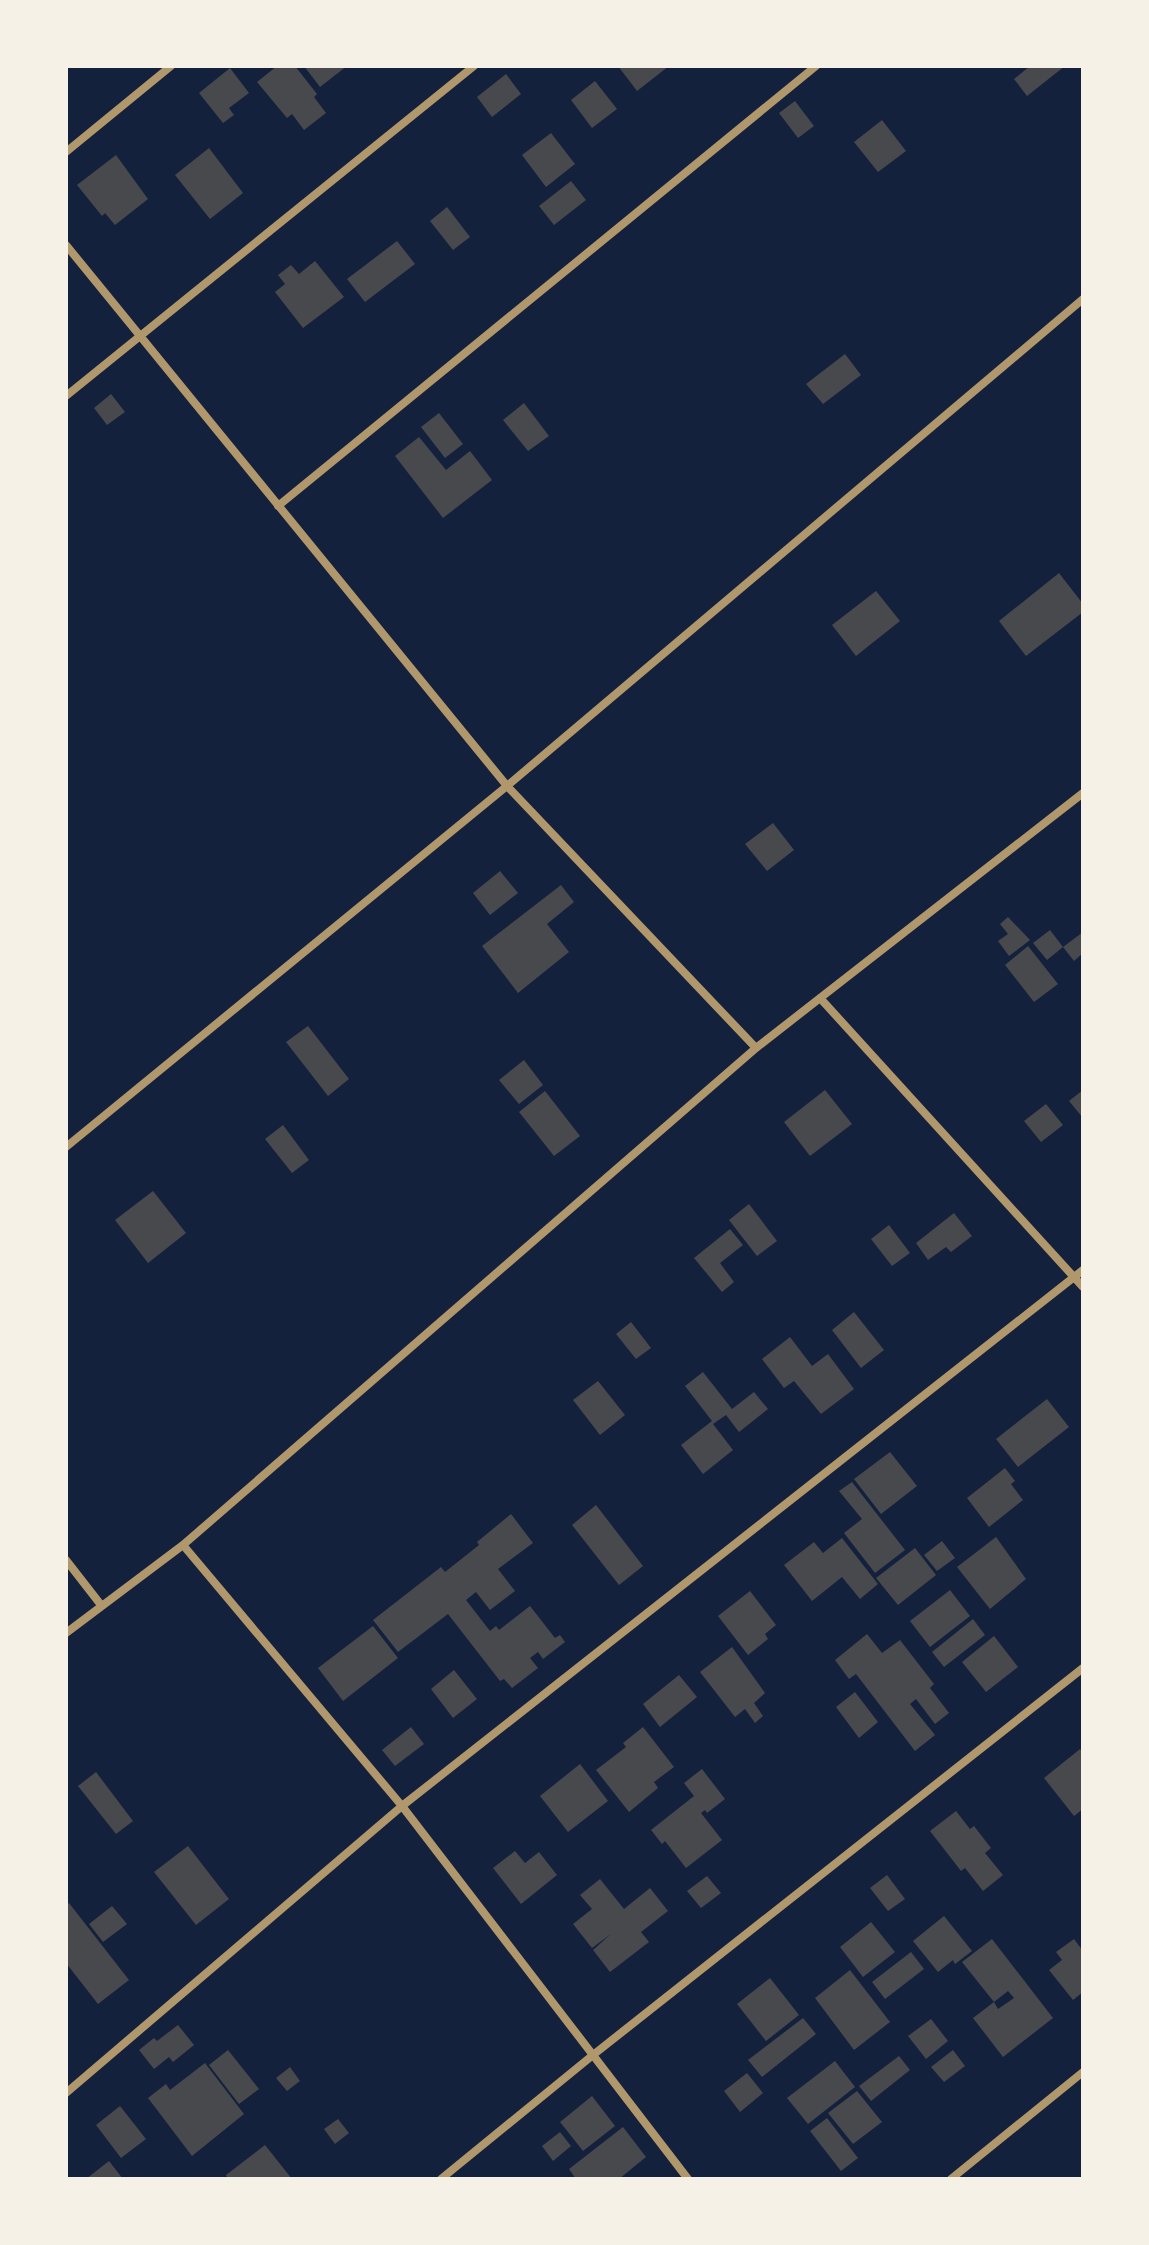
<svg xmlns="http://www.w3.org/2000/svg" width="1149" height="2245" viewBox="0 0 1149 2245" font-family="Lato,sans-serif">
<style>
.building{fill:#48494c}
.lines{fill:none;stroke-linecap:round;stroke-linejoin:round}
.minor{stroke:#b1986c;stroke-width:8}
</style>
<rect width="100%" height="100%" fill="#14213d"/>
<path class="building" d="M277,66H295L317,94L314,97L326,113L304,130L292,114L287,118L257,82Z
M304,66H347L320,87Z
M618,66H669L637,91Z
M1030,66H1065L1027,96L1014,79Z
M230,68L249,93L229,108L234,115L223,123L199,93Z
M506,74L521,94L492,117L477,97Z
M595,81L617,109L592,128L571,100Z
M795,101L814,126L798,138L779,113Z
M882,120L906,151L878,172L854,142Z
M551,133L575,164L546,187L522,155Z
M209,148L243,193L210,219L175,175Z
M116,155L148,199L115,225L105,213L102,216L77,185Z
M571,181L586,200L554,225L539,206Z
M447,207L470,237L453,250L430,221Z
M397,241L415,264L365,302L347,279Z
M315,261L344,297L303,328L275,292L285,284L278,275L291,265L299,274Z
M845,354L861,375L823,404L806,384Z
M111,394L125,412L107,425L94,408Z
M524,403L549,436L528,451L503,420Z
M439,413L463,444L445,458L421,427Z
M419,437L446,470L470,451L492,480L443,518L395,456Z
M1059,573L1083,604V612L1026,656L999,621Z
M876,591L900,621L856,656L832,625Z
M773,823L794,850L767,871L745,844Z
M500,871L518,893L490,915L473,893Z
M561,885L574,902L547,924L569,952L518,993L482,946Z
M1008,917L1030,940L1009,956L998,941L1008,934L1000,924Z
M1050,930L1063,947L1047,960L1033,943Z
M1083,932V953L1074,961L1063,947Z
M1028,946L1058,984L1034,1002L1005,965Z
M308,1026L349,1079L328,1096L286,1042Z
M524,1060L543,1085L519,1104L499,1080Z
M825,1090L852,1124L810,1156L784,1122Z
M1083,1090V1118L1069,1101Z
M545,1091L580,1136L554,1156L519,1112Z
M1046,1104L1063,1125L1041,1142L1024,1121Z
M283,1125L309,1160L292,1173L265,1139Z
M153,1191L186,1233L148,1263L115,1220Z
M749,1204L777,1241L757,1256L729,1220Z
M954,1213L972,1236L951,1252L946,1247L928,1260L916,1243Z
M889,1225L910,1253L892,1266L871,1239Z
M730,1229L743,1245L720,1263L734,1282L722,1292L694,1258Z
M854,1312L884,1350L861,1368L832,1330Z
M631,1322L651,1348L636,1359L616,1334Z
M790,1337L812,1366L828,1354L854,1389L821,1414L794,1381L784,1388L762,1359Z
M703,1372L732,1409L754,1392L768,1409L739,1432L726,1415L713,1424L733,1450L703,1474L681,1445L712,1421L685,1386Z
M598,1381L625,1415L600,1435L573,1400Z
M1047,1399L1069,1427L1018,1467L996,1439Z
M890,1452L917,1486L881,1514L854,1479Z
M1005,1468L1015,1481L1011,1484L1023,1500L989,1527L967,1498Z
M852,1482L905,1550L875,1573L844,1533L862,1519L839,1491Z
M596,1505L643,1566L619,1585L572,1525Z
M511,1514L533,1543L498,1569L515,1591L490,1610L476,1592L466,1600L490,1631L496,1626L499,1630L530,1606L555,1638L560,1635L565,1642L543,1659L538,1652L530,1658L538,1668L512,1688L504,1679L500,1681L448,1614L398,1652L373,1620L441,1567L445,1572L479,1545L477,1542Z
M996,1537L1026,1579L990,1609L957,1567Z
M842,1538L878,1584L860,1599L842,1577L812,1601L784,1565L814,1542L823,1553Z
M942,1541L955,1558L937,1571L924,1555Z
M915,1548L936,1575L898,1605L876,1578Z
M950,1590L970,1616L930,1647L910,1621Z
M750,1591L776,1625L765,1634L768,1639L748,1655L718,1616Z
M973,1619L985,1635L944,1667L932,1652Z
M373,1626L398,1658L343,1701L318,1668Z
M867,1634L882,1653L900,1640L934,1684L930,1688L949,1713L935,1724L916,1699L910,1704L935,1735L915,1751L856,1674L849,1679L835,1660Z
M994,1636L1018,1667L986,1692L962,1662Z
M732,1647L765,1693L754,1703L763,1716L755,1723L745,1709L735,1717L700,1672Z
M454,1670L477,1699L453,1718L431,1689Z
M679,1675L697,1697L660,1727L643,1704Z
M855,1692L878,1722L859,1738L836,1707Z
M411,1727L424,1744L395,1766L382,1750Z
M643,1727L674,1767L654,1782L658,1788L629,1812L596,1770L626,1747L623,1743Z
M1080,1749L1083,1753V1809L1074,1816L1044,1778Z
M580,1764L608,1801L568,1832L540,1796Z
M702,1769L725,1799L707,1813L705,1810L701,1813L722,1840L686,1868L665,1841L662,1844L651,1830L694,1796L684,1783Z
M96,1772L133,1821L116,1834L78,1786Z
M956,1811L970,1829L974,1826L991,1848L985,1853L1003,1875L983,1891L965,1868L961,1871L930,1831Z
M188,1846L229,1899L196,1925L154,1872Z
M515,1851L525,1863L539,1852L557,1875L521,1904L493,1868Z
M887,1875L905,1899L888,1911L870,1888Z
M707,1876L721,1893L701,1908L687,1891Z
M600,1879L624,1909L650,1888L668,1911L641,1932L649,1942L610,1972L593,1950L611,1934L592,1948L573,1924L592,1909L580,1895Z
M69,1903L129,1980L98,2004L66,1963V1906Z
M112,1906L127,1924L103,1942L89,1924Z
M944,1916L972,1951L955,1964L953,1960L938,1972L913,1941Z
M871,1922L895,1952L863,1977L840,1947Z
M992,1939L1053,2018L1003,2057L973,2018L994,2002L998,2009L1014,1998L1008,1991L994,2002L962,1962Z
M1074,1939L1083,1951V1992L1073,2000L1049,1970L1062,1960L1056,1952Z
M911,1952L924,1969L885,1999L872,1982Z
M850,1970L890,2022L854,2050L815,1998Z
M770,1978L799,2015L766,2041L737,2004Z
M803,2018L816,2034L762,2077L748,2060Z
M931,2019L948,2041L926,2059L908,2036Z
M178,2025L194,2045L173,2062L169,2057L154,2069L139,2050L154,2038L157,2041Z
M228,2050L259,2089L239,2104L209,2065Z
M953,2050L965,2066L944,2082L931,2067Z
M899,2056L910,2070L871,2101L859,2086Z
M835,2061L855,2087L808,2124L787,2098Z
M205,2063L244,2114L192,2156L148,2098L166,2084L170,2090Z
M290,2067L300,2081L287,2091L276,2078Z
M747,2073L763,2093L740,2112L724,2091Z
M857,2091L882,2122L853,2144L828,2113Z
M592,2096L615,2126L583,2151L560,2122Z
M120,2106L146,2139L121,2158L96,2125Z
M827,2118L858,2158L841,2171L810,2131Z
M338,2119L349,2133L335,2144L324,2129Z
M623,2127L646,2157L619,2179H576L569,2169Z
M560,2132L571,2146L553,2161L542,2146Z
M265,2145L292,2179H228L226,2175Z
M109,2161L123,2179H86Z"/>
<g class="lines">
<path class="minor" d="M66,152L171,66
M66,245L507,786L756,1048
M66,396L474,66
M278,506L816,66
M820,998L1083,1287
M66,1147L507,786L1083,299
M183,1545L402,1806L688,2179
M66,1560L101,1605
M66,1633L183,1545L756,1048L1083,793
M66,2093L402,1806L1083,1270
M441,2179L593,2055L1083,1668
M951,2179L1083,2072"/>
</g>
<rect width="1149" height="2245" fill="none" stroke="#f6f1e7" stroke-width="136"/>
</svg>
